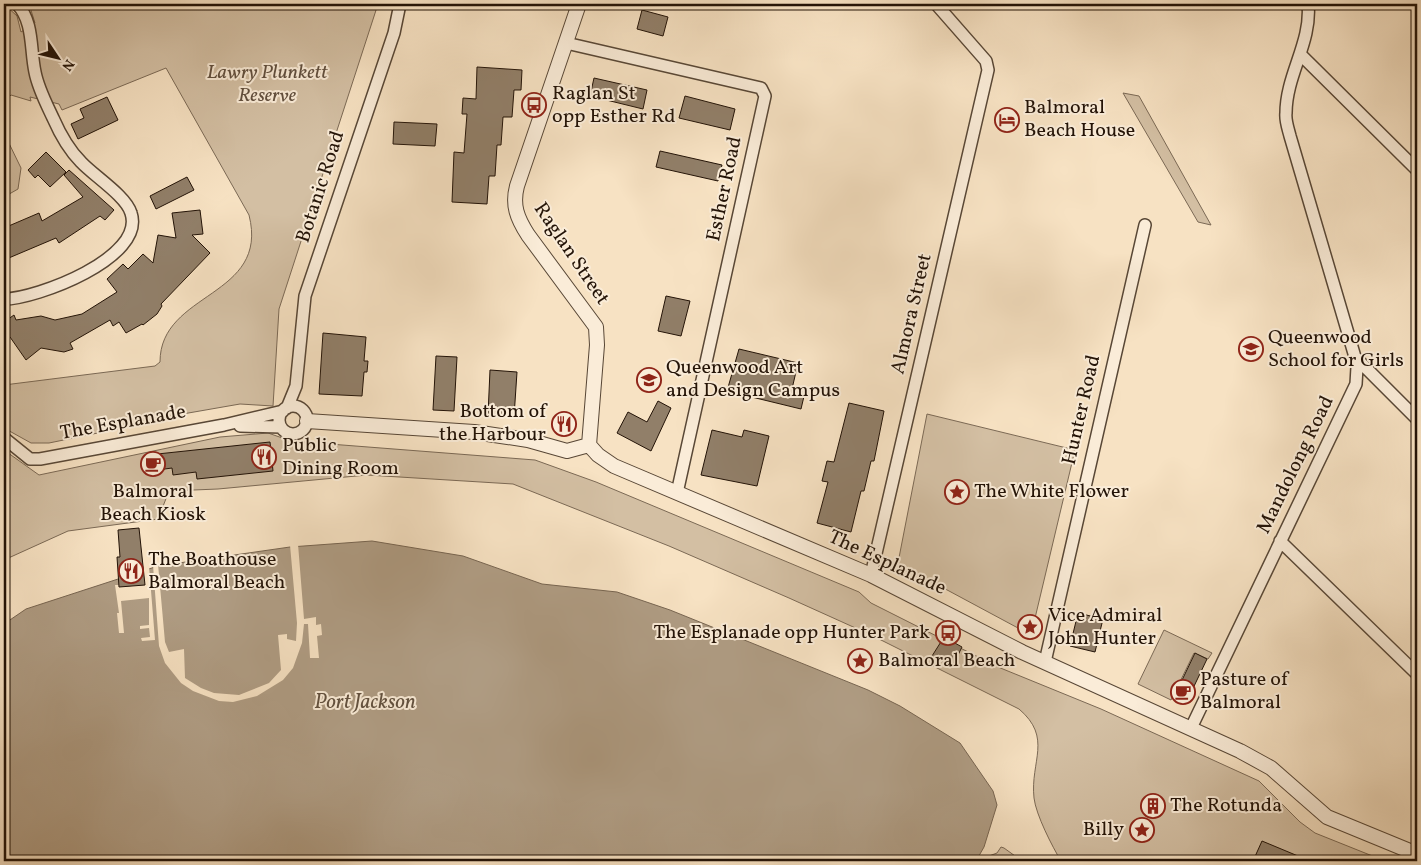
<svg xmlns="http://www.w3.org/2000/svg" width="1421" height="865" viewBox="0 0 1421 865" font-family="Vollkorn,serif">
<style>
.green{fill:#d3bfa3;stroke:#7b6955}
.water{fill:#af9c83;stroke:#776551}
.pier{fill:#f7e2c3}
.building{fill:#917f69;stroke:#231307}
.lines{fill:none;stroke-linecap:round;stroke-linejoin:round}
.minor-casing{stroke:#584736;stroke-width:14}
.tertiary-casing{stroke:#584736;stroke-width:16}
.minor{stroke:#faecd8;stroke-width:11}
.tertiary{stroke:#faecd8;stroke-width:14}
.labels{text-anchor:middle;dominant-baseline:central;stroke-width:4;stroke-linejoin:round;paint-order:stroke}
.park-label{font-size:20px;font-style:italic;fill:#614f3e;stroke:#faecd8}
.poi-label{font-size:20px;fill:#231307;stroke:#faecd8;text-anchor:start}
.street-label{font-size:20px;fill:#231307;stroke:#faecd8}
.water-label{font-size:21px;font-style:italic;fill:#62513f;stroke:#faecd8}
</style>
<rect width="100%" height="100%" fill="#f7e2c3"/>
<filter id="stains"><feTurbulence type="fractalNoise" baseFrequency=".004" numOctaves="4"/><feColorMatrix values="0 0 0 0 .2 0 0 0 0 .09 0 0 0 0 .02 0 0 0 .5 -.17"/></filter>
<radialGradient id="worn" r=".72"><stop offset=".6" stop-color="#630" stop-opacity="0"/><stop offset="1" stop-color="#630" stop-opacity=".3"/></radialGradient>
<path class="green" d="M4,4L17,16L21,32L35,23L29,4H378L279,309L273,406L240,404L131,423L127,427L49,443H31L4,428V385L155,366L160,362C160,291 270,298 249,215L166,68L62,110L59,104L30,97L31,101L11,95L4,102Z
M1123,93L1139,96L1211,225L1198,222Z
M4,133L21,168L18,189L4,197Z
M927,414L1075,450L1031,635L936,584L897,568Z
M268,433L291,441L535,460L596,482L859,592L871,603L998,667L1101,709L1259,781L1300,822L1315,833L1385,861H1061C1052,846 1036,815 1034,798C1030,761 1053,738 1019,709L871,635L789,598L669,546L513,484L367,475L218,489L169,491L158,519L68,531L4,560V450L39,475L220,437Z
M1164,630L1212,653L1208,659L1194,653L1171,700L1138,684Z
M1001,847L1004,848L1022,861H987L989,856L997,853Z"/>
<path class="water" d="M372,541L463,556L542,584L617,592L670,610L868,690L900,706L960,743L993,791L997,805L984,847L976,861H4V624L26,609L158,566L290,547Z"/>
<path class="pier" d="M298,544L304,619L316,617V625L321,624L322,635L317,636L319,658H310L308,624H304L302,643L293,668L283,680L257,696L233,702L219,701L193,691L181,683L165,663L159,646L153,565L158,564L165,642L169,652L184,649L185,678L201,688L214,693L239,695L269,683L281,670L278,635L287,634V639L296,641L297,623L290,545Z
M149,566L155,640L142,641L141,638L150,637L149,628L140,629V626L149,625V598L121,601L124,633H119L117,613H119L115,585H119L120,587L145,585L143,568Z"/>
<path class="building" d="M642,10L668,17L663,36L637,29Z
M477,67L522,70L521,90H514L512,117H503L501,145H497L495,176H489L487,204L452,202L454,152L464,153L467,114H462L463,98L476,99Z
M594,78L647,90L643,109L590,96Z
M685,96L735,109L730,130L679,118Z
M107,97L118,120L78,139L71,124L84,118L80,109Z
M394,122L437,124L435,146L393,144Z
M660,151L722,165L718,181L656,167Z
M46,152L66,172L50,187L38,175L35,178L28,170Z
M69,170L114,210L105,220L100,216L59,243L56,238L4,260V228L39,213L42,221L83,197L64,175Z
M187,177L194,190L156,209L150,196Z
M200,210L203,234L192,235L210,253L161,304L162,306L157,314L143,325L142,324L126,333L119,322L113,326L110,320L70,343L73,349L64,352L41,348L26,360L10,337L4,338V322L14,315L16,320L41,316L55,320L82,314L117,292L107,279L123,264L128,269L143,254L153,263L158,235L176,238L172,213Z
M666,296L690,301L681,336L658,331Z
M323,333L366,337L364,361H368L367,372H364L362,396L319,394Z
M739,349L798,363L792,389L805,392L801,409L727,391Z
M436,356L457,357L454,411L433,410Z
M490,370L517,372L514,417L488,415Z
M658,401L671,408L651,451L617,433L628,412L647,422Z
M849,403L884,411L874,461H871L864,491H861L851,532L817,523L828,482L822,481L827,461L834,462Z
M712,430L742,437L744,430L769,436L757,486L701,475Z
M270,442L273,471L197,479L196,472L173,475L172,468L150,471L148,455Z
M139,528L145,585L119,587L117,557H120L118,530Z
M1078,613L1103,619L1095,652L1070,646Z
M944,637L962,647L952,667L932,656Z
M1195,653L1207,659L1187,701L1181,703L1173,699Z
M1145 807a8 8 0 1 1 16 0a8 8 0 1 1-16 0Z
M1262,841L1310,861H1253Z"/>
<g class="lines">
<defs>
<path id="minor" d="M566,43L761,88L765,96L677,493
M1300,54L1417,170
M4,299C36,299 146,258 131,213C126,196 94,176 81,162C69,150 60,134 53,118C46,103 38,88 35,72C30,49 34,22 17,4
M1355,357L1417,419
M279 420a14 14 0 1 1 28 0a14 14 0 1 1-28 0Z
M287,408L296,386L305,296L394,33L400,4
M240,426L281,427
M4,438L30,459H40L224,425L283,411
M1280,541L1417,674
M871,575L988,70L986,61L936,4
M1045,662L1145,225
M1191,728L1356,384L1357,367L1355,357L1290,136C1288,128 1285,120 1286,113C1286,75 1312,42 1308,4"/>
<path id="tertiary" d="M579,4L517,186C512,205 517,218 528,235L596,327L597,345L589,445
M307,421L474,432L528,440L567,451L589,445
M589,445L598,455L614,466L871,575L1022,652L1240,751L1271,768L1327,817L1417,854"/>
</defs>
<use href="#minor" class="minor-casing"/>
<use href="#tertiary" class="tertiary-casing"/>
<use href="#minor" class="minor"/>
<use href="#tertiary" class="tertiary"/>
</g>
<defs>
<symbol id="bus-ring" viewBox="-11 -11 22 22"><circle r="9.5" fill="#faecd8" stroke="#8f2418" stroke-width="1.5"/><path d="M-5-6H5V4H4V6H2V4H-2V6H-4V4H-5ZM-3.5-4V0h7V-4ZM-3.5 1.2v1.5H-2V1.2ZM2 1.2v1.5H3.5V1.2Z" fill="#8f2418"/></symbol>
<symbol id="hotel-ring" viewBox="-11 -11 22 22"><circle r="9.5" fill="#faecd8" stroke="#8f2418" stroke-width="1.5"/><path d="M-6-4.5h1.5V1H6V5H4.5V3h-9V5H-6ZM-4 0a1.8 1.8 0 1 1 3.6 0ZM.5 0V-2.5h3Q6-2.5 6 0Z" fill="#8f2418"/></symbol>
<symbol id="school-ring" viewBox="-11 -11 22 22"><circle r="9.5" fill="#faecd8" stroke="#8f2418" stroke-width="1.5"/><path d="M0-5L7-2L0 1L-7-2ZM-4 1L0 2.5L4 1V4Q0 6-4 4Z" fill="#8f2418"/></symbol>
<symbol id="restaurant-ring" viewBox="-11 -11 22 22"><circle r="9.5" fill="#faecd8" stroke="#8f2418" stroke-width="1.5"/><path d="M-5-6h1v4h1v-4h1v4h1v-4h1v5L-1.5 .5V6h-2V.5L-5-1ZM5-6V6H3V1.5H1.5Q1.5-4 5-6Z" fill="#8f2418"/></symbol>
<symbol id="cafe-ring" viewBox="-11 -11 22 22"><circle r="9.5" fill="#faecd8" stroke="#8f2418" stroke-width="1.5"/><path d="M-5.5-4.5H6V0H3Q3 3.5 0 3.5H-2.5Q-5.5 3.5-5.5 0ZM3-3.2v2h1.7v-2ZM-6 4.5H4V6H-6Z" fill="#8f2418"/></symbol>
<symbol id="sight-ring" viewBox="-11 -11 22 22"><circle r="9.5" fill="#faecd8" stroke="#8f2418" stroke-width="1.5"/><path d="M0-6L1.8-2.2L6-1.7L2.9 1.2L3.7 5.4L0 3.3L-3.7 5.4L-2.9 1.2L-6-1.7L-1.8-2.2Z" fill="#8f2418"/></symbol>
<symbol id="building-ring" viewBox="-11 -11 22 22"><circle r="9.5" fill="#faecd8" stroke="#8f2418" stroke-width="1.5"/><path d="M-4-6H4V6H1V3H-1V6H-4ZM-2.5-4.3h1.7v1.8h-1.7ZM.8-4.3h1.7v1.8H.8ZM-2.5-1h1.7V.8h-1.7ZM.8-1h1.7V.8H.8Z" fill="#8f2418"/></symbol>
</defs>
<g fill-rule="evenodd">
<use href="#bus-ring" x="520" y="91" width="28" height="28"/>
<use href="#hotel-ring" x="993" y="106" width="28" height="28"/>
<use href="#school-ring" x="1237" y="335" width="28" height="28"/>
<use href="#school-ring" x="635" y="366" width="28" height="28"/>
<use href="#restaurant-ring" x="550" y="410" width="28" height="28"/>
<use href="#restaurant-ring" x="250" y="443" width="28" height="28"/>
<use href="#cafe-ring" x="139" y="450" width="28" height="28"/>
<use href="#sight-ring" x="943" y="478" width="28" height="28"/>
<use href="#restaurant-ring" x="117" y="557" width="28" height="28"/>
<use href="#sight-ring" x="1016" y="613" width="28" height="28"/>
<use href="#bus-ring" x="934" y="619" width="28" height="28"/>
<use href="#sight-ring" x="846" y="647" width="28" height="28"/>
<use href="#cafe-ring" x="1169" y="678" width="28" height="28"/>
<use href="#building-ring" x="1139" y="792" width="28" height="28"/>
<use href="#sight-ring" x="1128" y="816" width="28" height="28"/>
</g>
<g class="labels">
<g class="park-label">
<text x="267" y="73">Lawry Plunkett<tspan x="267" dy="23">Reserve</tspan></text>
</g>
<g class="poi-label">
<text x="552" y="94">Raglan St<tspan x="552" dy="23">opp Esther Rd</tspan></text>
<text x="1024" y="108">Balmoral<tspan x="1024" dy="23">Beach House</tspan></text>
<text x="1268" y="338">Queenwood<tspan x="1268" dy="23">School for Girls</tspan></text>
<text x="666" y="368">Queenwood Art<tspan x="666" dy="23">and Design Campus</tspan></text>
<text x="546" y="412" text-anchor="end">Bottom of<tspan x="546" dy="23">the Harbour</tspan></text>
<text x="282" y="446">Public<tspan x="282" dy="23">Dining Room</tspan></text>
<text x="153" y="492" text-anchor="middle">Balmoral<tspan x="153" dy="23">Beach Kiosk</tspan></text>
<text x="974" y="492">The White Flower</text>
<text x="148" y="560">The Boathouse<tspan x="148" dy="23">Balmoral Beach</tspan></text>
<text x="1048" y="616">Vice Admiral<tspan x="1048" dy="23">John Hunter</tspan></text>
<text x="930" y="633" text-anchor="end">The Esplanade opp Hunter Park</text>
<text x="878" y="661">Balmoral Beach</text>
<text x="1200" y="680">Pasture of<tspan x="1200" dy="23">Balmoral</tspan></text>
<text x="1170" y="806">The Rotunda</text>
<text x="1124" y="830" text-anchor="end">Billy</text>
</g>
<g class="street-label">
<text transform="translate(321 187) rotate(-72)">Botanic Road</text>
<text transform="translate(725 189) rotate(-78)">Esther Road</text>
<text transform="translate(571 254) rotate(56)">Raglan Street</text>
<text transform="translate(912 314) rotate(-77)">Almora Street</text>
<text transform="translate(1082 410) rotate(-77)">Hunter Road</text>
<text transform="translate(123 423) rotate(-10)">The Esplanade</text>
<text transform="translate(1296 465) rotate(-64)">Mandolong Road</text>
<text transform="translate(887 563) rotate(25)">The Esplanade</text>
</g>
<g class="water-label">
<text x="365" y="702">Port Jackson</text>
</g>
</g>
<rect width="1421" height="865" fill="none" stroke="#f7e2c3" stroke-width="20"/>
<rect x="5" y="5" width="1411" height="855" fill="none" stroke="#231307" stroke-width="2.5"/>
<rect x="10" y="10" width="1401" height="845" fill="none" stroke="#231307"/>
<g transform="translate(58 58) rotate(125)" stroke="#faecd8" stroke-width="4" paint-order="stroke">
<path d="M0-4L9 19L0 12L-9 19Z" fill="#231307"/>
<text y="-8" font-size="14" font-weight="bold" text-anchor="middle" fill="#231307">N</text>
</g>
<rect width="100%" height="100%" filter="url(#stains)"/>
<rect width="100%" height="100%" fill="url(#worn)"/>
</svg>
